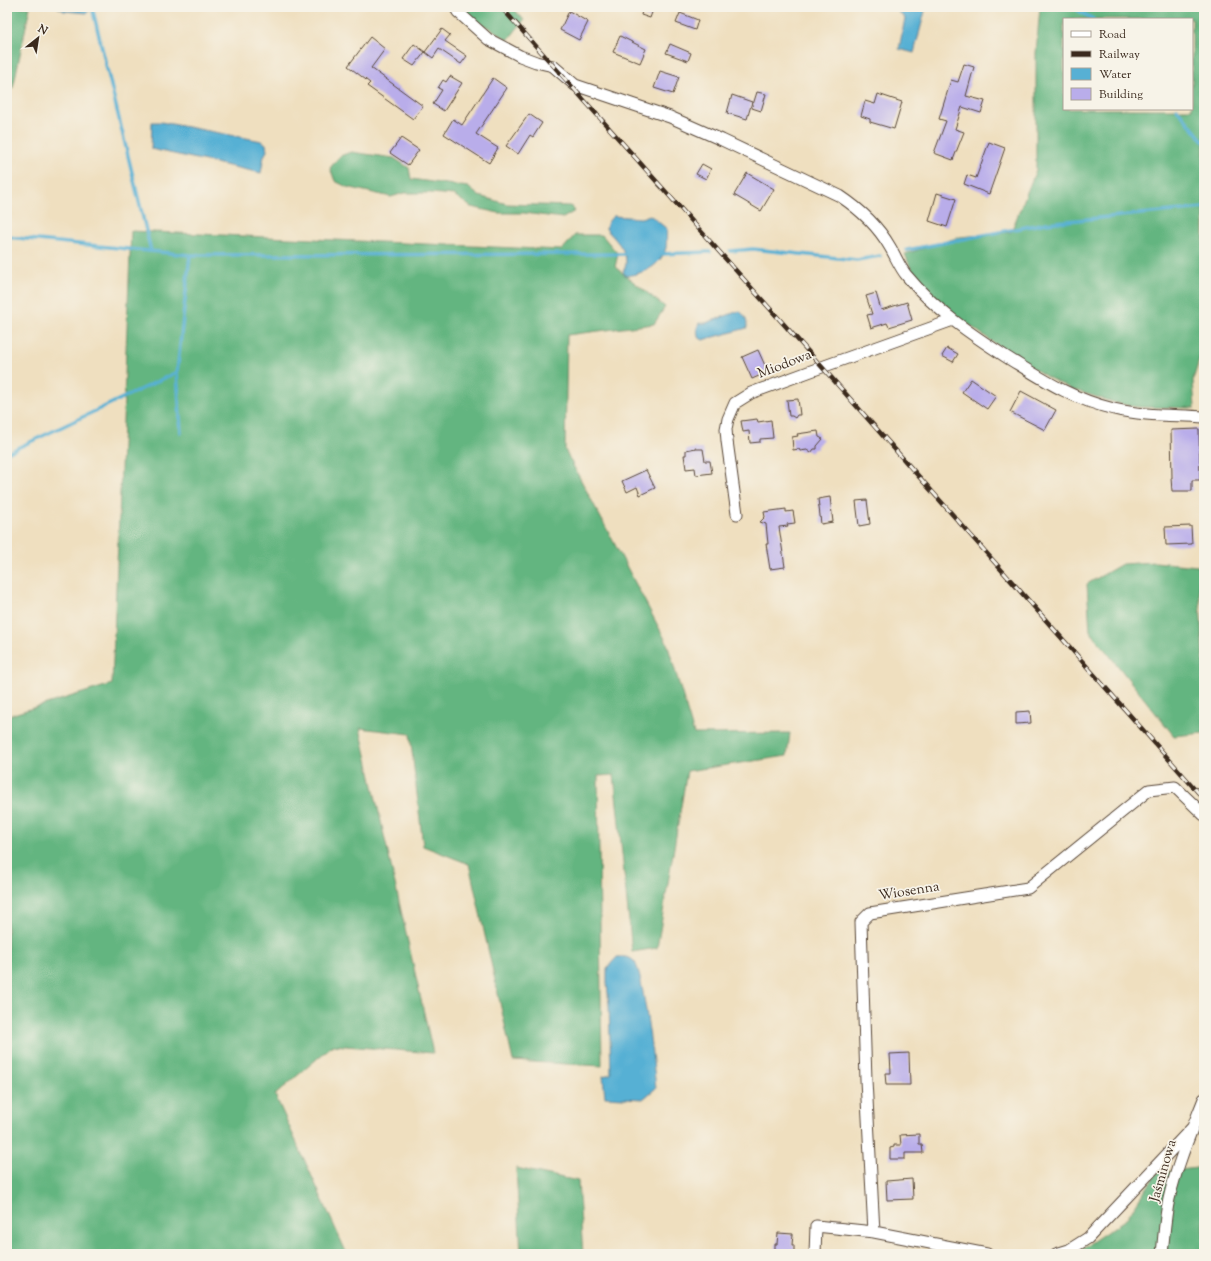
<svg xmlns="http://www.w3.org/2000/svg" width="1211" height="1261" viewBox="0 0 1211 1261" font-family="'Sorts Mill Goudy',serif">
<style>
.forest{fill:#63b580;stroke:#4f704f;fill-rule:evenodd}
.water{fill:#57b0d4;stroke:#496d79}
.lines{fill:none;stroke-linecap:round;stroke-linejoin:round}
.stream{stroke:#57b0d4;stroke-width:3.5}
.building{fill:#b9adea}
.minor-casing{stroke:#564536;stroke-width:13}
.minor{stroke:#fff;stroke-width:11}
.rail-casing{stroke:#3b2a1e;stroke-width:4.5}
.rail{stroke:#f7f3e8;stroke-width:3;stroke-dasharray:9;stroke-linecap:butt}
.labels{text-anchor:middle;dominant-baseline:central;stroke-width:3.5;stroke-linejoin:round;paint-order:stroke}
.street-label{font-size:14px;fill:#3b2a1e;stroke:#f7f3e8}
</style>
<rect width="100%" height="100%" fill="#f7f3e8"/>
<filter id="ink" filterUnits="userSpaceOnUse"><feTurbulence type="fractalNoise" baseFrequency=".025" numOctaves="2"/><feDisplacementMap in="SourceGraphic" scale="8" xChannelSelector="R" yChannelSelector="G"/><feConvolveMatrix kernelMatrix="1 2 1 2 8 2 1 2 1" color-interpolation-filters="sRGB"/></filter>
<filter id="wash" filterUnits="userSpaceOnUse"><feTurbulence type="fractalNoise" baseFrequency=".012" numOctaves="4" result="noise"/><feDisplacementMap in="SourceGraphic" scale="16" xChannelSelector="R" yChannelSelector="G"/><feGaussianBlur stdDeviation="0.9" result="paint"/><feColorMatrix in="noise" values="0 0 0 0 0 0 0 0 0 0 0 0 0 0 0 0 0 1.4 0 .05"/><feComposite in="paint" operator="in"/></filter>
<g filter="url(#wash)">
<rect width="100%" height="100%" fill="#efdfbf"/>
<path class="forest" d="M7,7H30L13,88L7,93Z
M444,7H512L524,20L508,40L490,28Z
M1040,7H1204V355L1200,357L1193,380L1195,408L1138,407L1116,403L1071,389L1047,377L994,343L957,316L924,288L912,271L905,254L960,237L1011,232L1036,170V53ZM1064,19H1192V109H1064Z
M351,152L394,158L409,168L411,179L468,187L479,196L507,204L571,206L575,211L563,218L524,213H499L471,207L454,195L430,193H404L391,197L347,187L335,181L330,168L340,156Z
M131,231L562,250L575,235H602L618,254L615,267L665,307L654,324L567,335L565,450L667,643L694,734L790,733L787,756L687,771L657,948L632,952L614,775L598,776L602,1066L513,1061L469,864L423,846L410,734L360,728L433,1053L333,1045L275,1095L347,1254H7V716L112,684Z
M1155,562L1198,566L1204,674V733L1174,736L1090,631L1087,584L1122,564Z
M1204,1167V1254H1074L1126,1219L1157,1173Z
M516,1168L578,1181L583,1254H521Z"/>
<path class="water" d="M57,7H93L87,13L64,11Z
M893,7H926L914,53L899,49L905,18Z
M152,122H161L262,141L266,144L267,151L264,156L261,173L151,149Z
M650,215L667,229C666,235 667,243 666,248C660,267 644,273 626,276L623,272C624,269 626,266 626,263C627,250 614,238 606,229L608,222L613,216L641,218Z
M739,311C746,316 747,320 747,328L703,340L698,337L697,328L699,323H706Z
M617,957C623,957 629,956 634,961C643,970 654,1069 656,1088L643,1099L605,1097L603,1076L611,1074L609,1005L607,983V968Z"/>
<g class="lines">
<path class="stream" d="M92,7L151,251
M1050,7L1074,8L1093,19
M1177,109L1204,142
M7,237L190,255L629,254
M907,250L1046,223L1204,208
M730,251L753,249L857,260L880,256
M659,254L710,252
M181,433L177,372L190,255
M7,453L177,372"/>
</g>
<g id="blocks">
<path class="building" d="M643,7H654L650,18L641,15Z
M569,11L588,22L579,40L560,30Z
M680,13L698,20L695,30L676,23Z
M442,29L450,35L445,41L467,56L461,64L439,49L433,58L425,52Z
M620,36L646,49L640,63L613,52Z
M370,37L385,49L371,68L423,106L413,119L367,86L370,83L348,66Z
M414,44L425,52L414,66L403,59Z
M670,44L691,53L688,61L666,53Z
M964,64L974,67L966,96L985,101L981,113L962,107L955,129L964,132L953,160L934,153L946,121L939,119L951,80L958,82Z
M660,71L679,77L673,94L654,88Z
M450,76L462,83L444,111L433,104L442,90L438,88L443,80L446,82Z
M493,78L507,88L476,134L498,148L489,163L444,134L453,119L462,125Z
M757,92L766,94L761,111L752,108Z
M878,94L902,102L894,129L870,122V119L861,116L865,101L875,104Z
M732,95L752,102L747,119L727,113Z
M529,114L542,123L533,137L530,135L518,154L506,146Z
M401,138L419,150L408,165L390,153Z
M989,142L1005,148L989,194L964,184L967,175L976,178Z
M702,164L711,169L706,179L696,174Z
M747,173L774,189L761,211L734,195Z
M937,193L956,199L947,227L929,221Z
M876,293L881,310L907,302L912,320L889,327L887,323L871,328L867,315L872,314L866,296Z
M947,348L958,354L953,362L942,356Z
M758,350L768,372L752,379L742,357Z
M971,379L996,396L987,409L962,392Z
M1021,391L1056,410L1045,430L1010,412Z
M798,399L800,415H797L795,418L792,416H789L787,400Z
M757,419L758,422L771,420L773,438L760,439V442L750,443L749,431L743,432L741,421Z
M1199,429L1200,480H1192V491H1172L1171,478H1172L1171,430Z
M818,431L819,437L823,439L817,446V449H814L811,453L807,450L800,451L799,449L793,450L792,437L798,436L797,434Z
M696,448V449H703L705,461H710L712,473L696,475L695,468L686,469L684,455H686V450Z
M646,470L655,488L640,495L637,487L627,492L622,481Z
M830,497L833,522L821,524L818,499Z
M867,500L870,524L859,526L856,501Z
M786,509V512L793,511L795,523L787,524L788,526L779,527L785,567L770,569L766,544H768L766,524L760,522L765,517L764,512Z
M1191,526L1192,544L1166,545L1165,527Z
M1030,711L1031,723L1016,724V712Z
M909,1053L910,1085H886L885,1073H891L890,1054Z
M919,1134V1144H922L923,1153H905V1159H890V1148L894,1147V1145H901L900,1135Z
M912,1179L913,1199L887,1200L886,1181Z
M778,1233L793,1234L792,1245H794V1254H775V1244H777Z"/>
</g>
</g>
<g filter="url(#ink)">
<use href="#blocks" fill-opacity="0" stroke="#564536" stroke-width="1"/>
<g class="lines">
<defs>
<path id="minor" d="M455,7L458,12L488,39L520,56L536,62L553,66L575,85L670,117L722,140L840,196C861,210 878,226 890,247C896,257 900,268 907,276C935,310 972,335 1008,358C1044,380 1072,399 1114,409C1143,416 1174,415 1204,417
M737,514L727,441L726,429L728,419L735,403L751,393L822,367L953,320
M874,1232L866,1080L861,922L870,913L1028,888L1149,790L1175,787L1204,815
M815,1254L816,1226L874,1232L987,1254
M1056,1254L1069,1250L1088,1238L1193,1127
M1162,1254C1164,1236 1165,1216 1169,1199C1177,1164 1191,1132 1204,1099"/>
</defs>
<use href="#minor" class="minor-casing"/>
<use href="#minor" class="minor"/>
<defs>
<path id="rail" d="M501,7L822,367L1204,799"/>
</defs>
<use href="#rail" class="rail-casing"/>
<use href="#rail" class="rail"/>
</g>
</g>
<g class="labels">
<g class="street-label">
<text transform="translate(785 365) rotate(-21)">Miodowa</text>
<text transform="translate(909 892) rotate(-9)">Wiosenna</text>
<text transform="translate(1164 1171) rotate(-74)">Jaśminowa</text>
</g>
</g>
<rect width="1211" height="1261" fill="none" stroke="#f7f3e8" stroke-width="24"/>
<rect x="1063" y="18" width="130" height="92" fill="#f7f3e8" stroke="#aca397"/>
<rect x="1071" y="31" width="20" height="6" fill="#ffffff" stroke="#aca397"/>
<text x="1099" y="38" font-size="12" fill="#3b2a1e">Road</text>
<rect x="1071" y="51" width="20" height="6" fill="#3b2a1e" stroke="#aca397"/>
<text x="1099" y="58" font-size="12" fill="#3b2a1e">Railway</text>
<rect x="1071" y="68" width="20" height="12" fill="#57b0d4" stroke="#aca397"/>
<text x="1099" y="78" font-size="12" fill="#3b2a1e">Water</text>
<rect x="1071" y="88" width="20" height="12" fill="#b9adea" stroke="#aca397"/>
<text x="1099" y="98" font-size="12" fill="#3b2a1e">Building</text>
<g transform="translate(38 38) rotate(30)" stroke="#f7f3e8" stroke-width="3" paint-order="stroke">
<path d="M0-3L7 15L0 10L-7 15Z" fill="#3b2a1e"/>
<text y="-6" font-size="11" font-weight="bold" text-anchor="middle" fill="#3b2a1e">N</text>
</g>
</svg>
